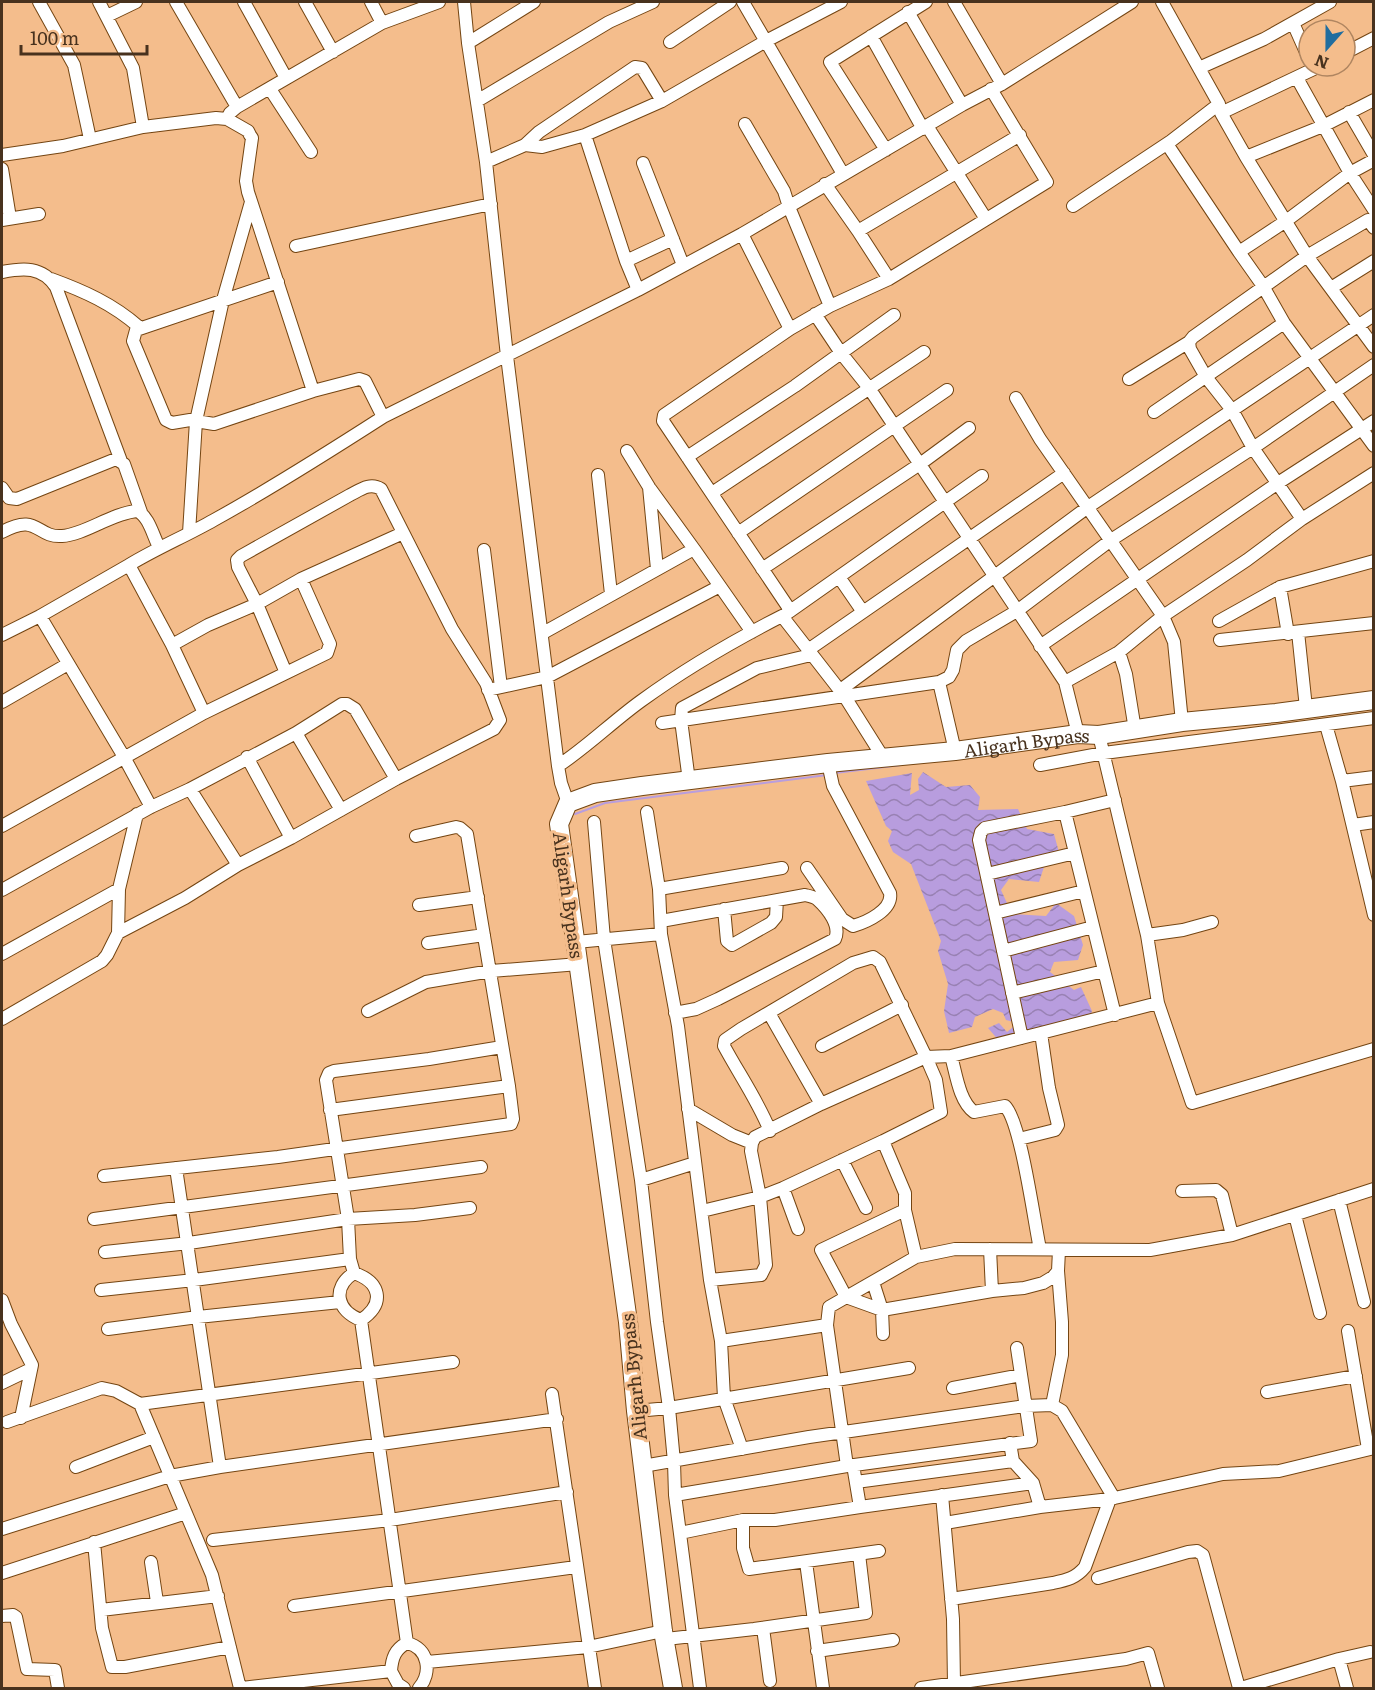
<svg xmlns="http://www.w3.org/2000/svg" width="1375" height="1690" viewBox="0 0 1375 1690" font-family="Literata,serif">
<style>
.water{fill:url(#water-waves)}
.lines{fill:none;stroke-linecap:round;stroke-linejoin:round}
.stream{stroke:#b89dde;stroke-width:2}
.minor-casing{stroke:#744512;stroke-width:14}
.highway-casing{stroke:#744512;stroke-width:20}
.minor{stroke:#fff;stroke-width:12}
.highway{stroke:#fff;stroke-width:18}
.labels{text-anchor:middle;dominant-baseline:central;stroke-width:6;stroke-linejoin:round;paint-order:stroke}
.street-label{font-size:18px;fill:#48321e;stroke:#f4bd8c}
</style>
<defs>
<pattern id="water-waves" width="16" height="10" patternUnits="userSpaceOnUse" patternTransform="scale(1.5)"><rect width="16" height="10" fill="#b89dde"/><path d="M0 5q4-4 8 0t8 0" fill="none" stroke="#9881b3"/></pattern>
</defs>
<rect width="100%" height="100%" fill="#f4bd8c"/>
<path class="water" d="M923,772L946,787L970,785L980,797L978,810L1018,809L1027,829L1054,834L1060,856L1044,867L1039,882L1009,879L1001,890L1012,914L1046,916L1056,903L1074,916L1083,945L1078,960L1054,962L1050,972L1074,990L1081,987L1092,1011L1088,1021L1051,1037L1027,1040L1006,1049L988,1028L999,1023L1007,1032L1018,1023L1006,1020L1003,1013L993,1009L975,1017L972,1027L949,1033L944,1011L948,984L938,951L941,941L911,864L893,852L888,841L892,831L886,826L866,781L912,773L910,795L919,790L918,779Z"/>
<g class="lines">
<path class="stream" d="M835,773L901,765
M575,814L605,803L827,775"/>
<defs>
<path id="minor" d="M39,2L74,65L90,139
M99,2L133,68L143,127
M176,2L237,107
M244,2L286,78
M305,2L333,52
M371,2L382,23
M464,2L468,43L486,162L507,356L558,766L561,783L568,803
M743,2L843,174
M954,2L1002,84
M1162,2L1219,104L1221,113L1246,157L1307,256L1374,347
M908,12L962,105
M107,16L136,2
M1293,23L1309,59
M871,36L923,129
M670,42L730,2
M468,43L534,2
M1345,53L1374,38
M1199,68L1264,39L1330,2
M1297,78L1350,173L1374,160
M270,89L311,152
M477,101L609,22L653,2
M1349,112L1374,155
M1221,113L1320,66
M227,119L230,113L237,107L382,23L439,2
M745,124L784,191L789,207L830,306
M927,126L986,219
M585,135L626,261L638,290
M1167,144L1239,252L1286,221L1350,173L1374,210
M525,145L539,132L635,67L642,68L662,101
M886,150L830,62L926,2
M2,155L63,146L143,127L216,118L227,119L248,131L250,135L252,138L246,181L248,192L313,391
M1246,157L1323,126L1374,100
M486,162L525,145L542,147L585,135L662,101L766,41L841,2
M643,163L683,265
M2,169L10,218
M825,184L858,231L1020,135
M1073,206L1171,141L1219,104
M2,220L39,214
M858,231L889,279
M742,234L790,329L664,415L663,421L790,610
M296,246L491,204
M1239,252L1263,286L1284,323L1374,446
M626,261L673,239
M2,272C23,268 42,266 56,287L121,461
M51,279C84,291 113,304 139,327
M278,282L136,330L133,341L166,420L172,423L190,420L214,424L313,391L359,379L365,381L383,417L638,290L742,234L962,105L1002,84L1132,2
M1331,288L1374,261
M815,314L841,353L869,388L1065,682L1078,734
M790,329L830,306L889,279L1047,182L991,89
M1129,379L1189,342
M1016,398L1040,439L1163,616L1174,642L1182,722
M1154,412L1284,323
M687,457L795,386L894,315
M598,475L611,594
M649,487L657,569
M2,488L9,498L17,499L116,459L124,464L141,512
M712,493L924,352
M1302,519L1253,448L1232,410L1206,377L1190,349L1189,342L1193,337L1307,256L1368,220L1374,228
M2,532C38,512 36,538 62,536C84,535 112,513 137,511C149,516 153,536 159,547
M189,533L196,421L223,300L251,202
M738,533L947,390
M694,549L752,632
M484,550L501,687
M762,569L920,464L969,428
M301,579L330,644L327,653L204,713L172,645L129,565C157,548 186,536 214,520C272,488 327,453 383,417
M1280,587L1288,634
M863,612L1064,473
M786,614L982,476
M40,616L124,757L151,807
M1219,621L1280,587L1374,561
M1298,632L1306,708
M543,633L694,549L649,487L627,451
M2,635L40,616L129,565
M1220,640L1374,623
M172,645L208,625L257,604L301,579L403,533
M1040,646L1278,483L1374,421
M808,650L863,612L839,577
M1119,652L1126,674L1135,730
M939,682L955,751
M1065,682L1119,652L1163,616L1247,560L1302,519L1374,473
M488,690L547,677L720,586
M839,691L1088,507L1374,315
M2,702L68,664
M662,723L939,682L949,677L953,670L957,650L966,641L1017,611L1111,540L1253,448L1374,365
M1326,725L1342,781L1374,915
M296,733L341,810
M1099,735L1147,935L1158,1003L1192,1103L1374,1049
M247,757L291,838
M1040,765L1104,753L1374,718
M558,766C587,747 612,722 641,701C685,669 733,641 782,616L845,697L884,759
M689,781L681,720L682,708L757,668L811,655
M1342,781L1374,777
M190,789L238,865
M647,812L659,889L661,934L678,1026L710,1280L721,1341L724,1398L742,1449
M1065,812L1115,800
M137,814L119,889L118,933L185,898L238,865L291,838L396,779L494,729L500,720L486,683L452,629L381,489C370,482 360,490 350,495L241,556L237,560L238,567L257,604L286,673
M594,822L604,939L641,1180L657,1322L669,1408L674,1462L675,1495L700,1688
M1353,825L1374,822
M2,826L204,713
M807,868L842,919L853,926C867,922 893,910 890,893L833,786L828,763
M987,874L1075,853
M659,889L782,868
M2,890L151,807L190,789L296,733L342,704H347L355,709L396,779
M419,905L478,897
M724,909L727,941L732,945L771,923L776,917L777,900
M995,913L1084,891
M661,921L805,895C809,896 815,897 818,900C828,909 841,926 835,939L718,999L696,1009L675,1013
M1147,935L1183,930L1212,922
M576,942L661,934
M428,943L484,935
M1003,951L1093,927
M2,954L119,889
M1012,993L1104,971
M368,1011L426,982L491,971L579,964
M769,1013L821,1104
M2,1019L102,961L107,955L118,933
M1022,1038L979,840L981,832L985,828L1065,812L1115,1015
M822,1046L902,1005
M951,1056C956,1073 959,1101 974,1112L1005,1106C1021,1122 1034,1221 1040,1249
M688,1109L732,1135L752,1143
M330,1110L509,1086
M1019,1139L1055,1130L1058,1125L1049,1088L1041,1033
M842,1160L866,1208
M176,1168L220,1467
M104,1176L278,1157L511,1124L513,1119L509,1086L467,834L460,828L456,827L416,836
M641,1180L695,1163
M783,1188L798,1229
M1182,1191L1216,1190L1222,1195L1232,1235
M1339,1200L1364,1302
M905,1210L821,1250L846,1297L882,1310L992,1291L1024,1288L1043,1283L1053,1277L1058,1271L1059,1250
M702,1211L760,1197L783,1188L883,1141L941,1112L936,1080L926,1057L880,962L873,957L853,963L741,1029L725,1040L724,1046C739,1074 758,1101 770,1131
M1295,1215L1320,1313
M94,1219L481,1167
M990,1249L992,1291
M105,1252L189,1243L348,1219L415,1215L470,1208
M916,1257L955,1249L1150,1250L1232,1235L1374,1189
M354,1273L350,1259L348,1219L326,1080L329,1073L334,1071L429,1059L502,1047
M354,1273C380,1282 386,1303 361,1320C337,1311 331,1288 354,1273Z
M710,1280L761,1275L766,1265L760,1197L751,1151L752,1143L755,1137L821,1104L926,1057L951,1056L1158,1003
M873,1282L882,1310L883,1334
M101,1290L194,1280L350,1259
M2,1300L11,1324L32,1365L21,1418
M361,1320L407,1643
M827,1325L847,1466
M108,1329L198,1317L340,1302
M1348,1331L1368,1449
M721,1341L827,1325L829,1307L916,1257L905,1210V1193L883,1141
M2,1383L31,1369
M953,1388L1021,1375
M1267,1392L1356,1376
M552,1394L595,1688
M140,1404L453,1362
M1052,1405L1062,1355V1322L1058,1271
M636,1411L669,1408L909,1368
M7,1422L102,1388L116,1391L140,1404L212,1575L240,1688
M1010,1443L1013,1461L1033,1483L1040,1507
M643,1466L809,1437L1025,1406L1052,1405L1062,1411L1114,1498
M76,1467L154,1437
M856,1482L1013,1461
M675,1495L847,1466L1031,1441L1017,1348
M942,1495L953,1619L954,1684
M860,1507L1033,1483
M743,1520V1548L749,1569L879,1551
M945,1523L1040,1507L1110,1499L1223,1474L1279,1471L1374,1448
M2,1529L170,1476L220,1467L557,1419
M680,1533L743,1520H775L860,1507L853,1465
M213,1540L390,1520L567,1492
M94,1542L102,1628L112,1667H125L230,1647
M151,1562L157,1602
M806,1562L823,1688
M2,1573L186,1513
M1098,1578L1188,1552L1197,1551L1203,1555L1239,1688
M951,1599L1053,1583C1067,1580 1076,1578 1085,1567L1110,1499
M294,1606L576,1567
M101,1610L218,1596
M2,1616L13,1615L16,1617L27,1669L55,1670L58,1688
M763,1628L770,1681
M666,1639L754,1629L866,1613L859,1554
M817,1651L893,1640
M1339,1659L1370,1652
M427,1662L588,1647L663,1631
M242,1688L391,1671
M404,1688L398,1684L391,1671C392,1658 395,1649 407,1643C429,1648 432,1673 419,1688
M921,1688L1126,1659L1148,1653L1158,1688
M1241,1688L1339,1659L1347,1688"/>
<g id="highway">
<path id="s1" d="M673,1688L663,1631L636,1411L628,1322L559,824L568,803L595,793L642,786L828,763L955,751L1078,734L1099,735L1182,722L1276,713L1374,700"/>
</g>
</defs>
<use href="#minor" class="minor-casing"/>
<use href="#highway" class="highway-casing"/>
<use href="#minor" class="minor"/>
<use href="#highway" class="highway"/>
</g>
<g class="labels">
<g class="street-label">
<text stroke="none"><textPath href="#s1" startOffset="1358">Aligarh Bypass</textPath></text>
<text transform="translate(569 895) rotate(82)">Aligarh Bypass</text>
<text transform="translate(633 1377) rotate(-96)">Aligarh Bypass</text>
</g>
</g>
<rect width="1375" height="1690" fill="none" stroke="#48321e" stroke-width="6"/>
<g transform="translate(1327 48) rotate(201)"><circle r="28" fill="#f4bd8c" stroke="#af8560" stroke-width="1.5"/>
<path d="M0-4.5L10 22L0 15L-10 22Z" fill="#206d9f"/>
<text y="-9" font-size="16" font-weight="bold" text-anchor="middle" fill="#48321e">N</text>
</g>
<path d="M21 45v9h126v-9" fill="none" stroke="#48321e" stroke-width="3"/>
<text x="30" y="45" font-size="18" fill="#48321e" stroke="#f4bd8c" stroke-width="4.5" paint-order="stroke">100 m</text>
</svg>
